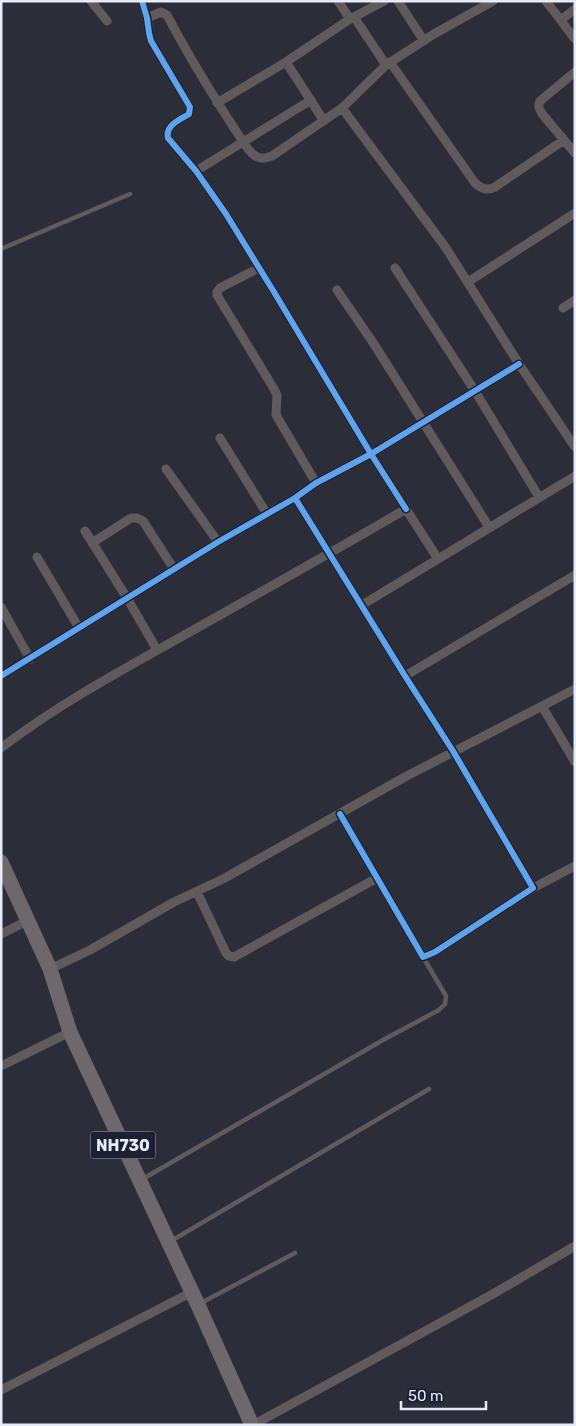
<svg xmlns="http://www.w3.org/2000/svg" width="576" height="1426" viewBox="0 0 576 1426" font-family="Rubik,sans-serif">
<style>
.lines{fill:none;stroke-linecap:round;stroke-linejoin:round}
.service{stroke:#615a5d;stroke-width:4.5}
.minor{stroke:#615a5d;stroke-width:9}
.trunk{stroke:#6e676b;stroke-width:15}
.cycleway-casing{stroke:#1c2033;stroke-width:9}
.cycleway{stroke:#60a3ed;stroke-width:6}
.labels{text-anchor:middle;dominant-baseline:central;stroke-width:4;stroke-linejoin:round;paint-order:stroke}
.shield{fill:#1c2033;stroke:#aaaebd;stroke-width:1}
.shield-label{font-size:16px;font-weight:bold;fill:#e7ebf8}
</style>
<rect width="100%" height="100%" fill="#2b2e38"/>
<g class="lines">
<path class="service" d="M1,249L130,194
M141,1180L383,1040L439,1010L445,1004L446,996L423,957
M171,1241L429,1089
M201,1303L295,1253"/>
<path class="minor" d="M91,1L107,21
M142,1L147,18L149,33L151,41L190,107L189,114C180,120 165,125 168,138L196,171L226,214L274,292L371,454L406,509
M338,1L350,19
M398,1L424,41
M546,1L575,39
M354,17L386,65
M147,18L161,12L167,15C187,53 210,91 234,128C240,136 246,149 254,155C261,160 266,158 272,156L342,108L386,65L434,34L493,1
M561,20L575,9
M286,62L324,121
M390,62L475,183C482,189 487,191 495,187L564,140
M575,72L540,101C537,107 540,110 543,115L575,153
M217,103L286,62L350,19L384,1
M342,108L446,248L519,364L575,447
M196,171L311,100
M259,268L220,288L217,292V295L274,389L277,395L276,415L316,483
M395,268L475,391L539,497
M468,282L575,213
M337,290L374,344L489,527
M563,308L575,300
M220,438L267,514
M166,469L218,542
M295,498L405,676L453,751L533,888L435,952L423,957L340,814
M85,531L127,598L157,650
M92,543L131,518H137L143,521L174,569
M37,557L79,628
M362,605L575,476
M1,607L30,659
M1,676L218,542L295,498L316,483L371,454L519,364
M405,676L575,575
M542,706L575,762
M1,748C60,703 124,669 188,633C261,592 334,551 406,509L438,559
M533,888L575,866
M197,892L226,953L229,956L234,957L377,878
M1,934L27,921
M50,969L90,950L174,902L223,879L403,778L575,689
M1,1066L70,1032
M1,1390L192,1292
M253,1425L493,1294L575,1246"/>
<path class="trunk" d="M1,862L50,969L70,1032L198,1305L252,1425"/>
<defs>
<path id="cycleway" d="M142,1L147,18L149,33L151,41L190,107L189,114C180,120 165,125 168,138L196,171L226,214L274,292L371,454L406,509
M295,498L405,676L453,751L533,888L435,952L423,957L340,814
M1,676L218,542L295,498L316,483L371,454L519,364"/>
</defs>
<use href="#cycleway" class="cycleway-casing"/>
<use href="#cycleway" class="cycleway"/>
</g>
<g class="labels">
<rect class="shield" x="90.5" y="1131.5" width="65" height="27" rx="4"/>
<g class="shield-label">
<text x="123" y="1145">NH730</text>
</g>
</g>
<rect width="576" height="1426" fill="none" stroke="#e7ebf8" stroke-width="5"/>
<path d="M401 1401v8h85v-8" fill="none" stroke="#e7ebf8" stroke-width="2.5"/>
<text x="408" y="1401" font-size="15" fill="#e7ebf8" stroke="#1c2033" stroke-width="4" paint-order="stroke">50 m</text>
</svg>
